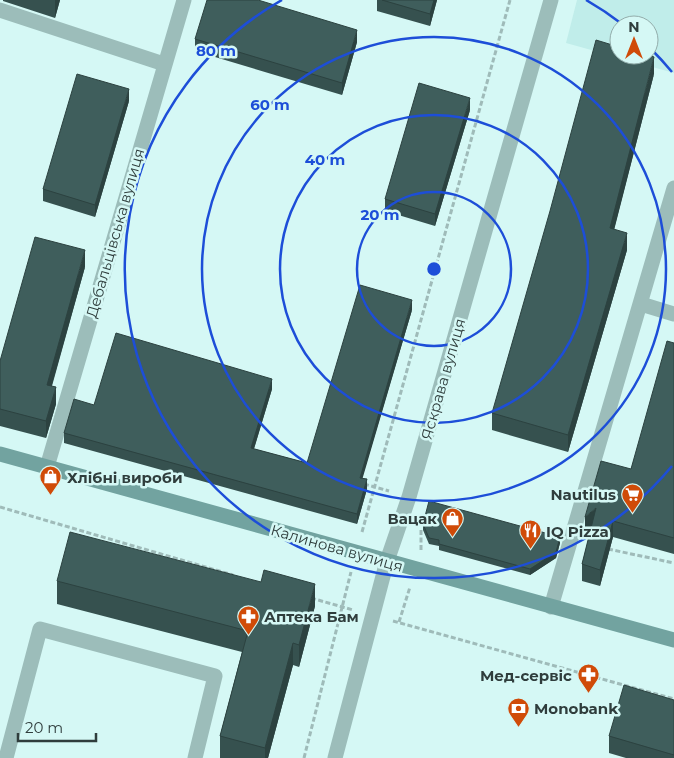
<svg xmlns="http://www.w3.org/2000/svg" width="674" height="758" viewBox="0 0 674 758" font-family="Montserrat,sans-serif">
<style>
.built{fill:#c0edea;fill-rule:evenodd}
.lines{fill:none;stroke-linecap:round;stroke-linejoin:round}
.path{stroke:#9fbbb9;stroke-width:3;stroke-dasharray:5 2.5;stroke-linecap:butt}
.lane{stroke:#9cbdba;stroke-width:15}
.street{stroke:#9cbdba;stroke-width:15}
.secondary{stroke:#72a3a0;stroke-width:15}
.wall{fill:#36514f}
.shaded-wall{fill:#2c4240}
.building{fill:#3f5e5c;stroke:#2c4240}
.ring{fill:none;stroke:#1d4ed8;stroke-width:2.5}
.labels{text-anchor:middle;dominant-baseline:central;stroke-width:5;stroke-linejoin:round;paint-order:stroke}
.street-label{font-size:15px;fill:#2f3d3c;stroke:#d5f8f5}
.poi-label{font-size:15px;font-weight:bold;fill:#2f3d3c;stroke:#d5f8f5;text-anchor:start}
.centre{fill:#1d4ed8;stroke:#d5f8f5;stroke-width:2.5}
.ring-label{font-size:15px;text-anchor:middle;font-weight:bold;fill:#1d4ed8;stroke:#d5f8f5;stroke-width:5;stroke-linejoin:round;paint-order:stroke}
</style>
<rect width="100%" height="100%" fill="#d5f8f5"/>
<path class="built" d="M577,0H674V73L566,43ZM619,25H649V55H619Z"/>
<g class="lines">
<path class="path" d="M364,484L389,491
M0,507L233,575
M362,532L510,0
M608,549L674,563
M421,550V529
M311,598L353,610
M393,621L674,699
M399,622L410,587
M304,758L351,572"/>
<path class="lane" d="M0,10L164,64
M641,304L674,314
M551,607L674,188
M6,758L40,629L215,676L195,758"/>
<path class="street" d="M47,467L184,0
M335,758L387,561L409,497L551,0"/>
<path class="secondary" d="M0,454L674,640"/>
</g>
<path class="wall" d="M3,0H60L55,18L3,1Z
M377,0H437L430,26L377,11Z
M195,39L357,42L342,95L195,51Z
M654,74L614,229L627,250L568,452L492,430V413Z
M129,101L95,217L43,201V189Z
M470,110L435,226L385,211V199Z
M85,267L52,386L56,404L46,438L0,426V361Z
M412,310L362,478L367,489L357,524L64,443V433L94,405L272,389L254,449L307,463Z
M674,343V554L613,537L600,586L582,581V564L591,529L585,534L631,469Z
M423,524L560,543L556,558L530,575L439,550V546L429,544L423,530Z
M57,581L315,606L299,667L293,665L268,758H220V736L242,652L57,604Z
M674,700V758H626L609,753V736Z"/>
<path class="shaded-wall" d="M55,0H60L55,18Z
M434,0H437L430,26V14Z
M357,30V42L342,95V83Z
M654,57V74L610,246V228Z
M129,89V101L95,217V205Z
M470,98V110L435,226V214Z
M627,233V250L568,452V435Z
M85,250V267L47,402V385Z
M412,300V310L360,487V478Z
M272,379V389L251,458V448Z
M56,387V404L46,438V421Z
M367,479V489L357,524V514Z
M596,508V524L585,534V517Z
M613,521V537L600,586V570Z
M560,537V543L556,558L530,575V569Z
M315,584V606L299,667V645Z
M293,643V665L268,758H265V748Z"/>
<path class="building" d="M207,0H258L357,30L342,83L195,39Z
M382,0H434L430,14Z
M596,40L619,47V55H649L654,57L610,228L627,233L568,435L492,413L550,211Z
M77,74L129,89L95,205L43,189Z
M419,83L470,98L435,214L385,199Z
M35,237L85,250L47,385L56,387L46,421L0,409V361Z
M360,285L412,300L360,478L367,479L357,514L64,433L74,399L94,405L116,333L272,379L251,448L307,463Z
M667,341L674,343V538L613,521L600,570L582,564L596,508L585,517L601,461L631,469Z
M429,501L560,537L556,552L530,569L439,544V540L429,538L423,524Z
M70,532L261,582L264,570L315,584L299,645L293,643L265,748L220,736L248,631L57,581Z
M624,685L674,700V755L609,736Z"/>
<g class="ring">
<circle cx="434" cy="269" r="77"/>
<circle cx="434" cy="269" r="154"/>
<circle cx="434" cy="269" r="232"/>
<path d="M672 466A309 309 0 1 1 282 0M586 0A309 309 0 0 1 622 24M651 49A309 309 0 0 1 672 72"/>
</g>
<defs>
<symbol id="shop-pin" viewBox="-11 -11 22 30"><path d="M0 17L-7.5 6A9.5 9.5 0 1 1 7.5 6Z" fill="#d04b08" stroke="#d5f8f5"/><path d="M-5-2.5h2.3a2.7 3.5 0 0 1 5.4 0H5L5.5 6h-11ZM-1.5-2.5h3a1.5 2.3 0 0 0-3 0Z" fill="#fff"/></symbol>
<symbol id="supermarket-pin" viewBox="-11 -11 22 30"><path d="M0 17L-7.5 6A9.5 9.5 0 1 1 7.5 6Z" fill="#d04b08" stroke="#d5f8f5"/><path d="M-6-5.5h2.5l.6 2H6L4.5 2H-2.5L-4.4-4H-6ZM-1.5 3.2a1.3 1.3 0 1 0 .1 0ZM3 3.2a1.3 1.3 0 1 0 .1 0Z" fill="#fff"/></symbol>
<symbol id="restaurant-pin" viewBox="-11 -11 22 30"><path d="M0 17L-7.5 6A9.5 9.5 0 1 1 7.5 6Z" fill="#d04b08" stroke="#d5f8f5"/><path d="M-5-6h1v4h1v-4h1v4h1v-4h1v5L-1.5 .5V6h-2V.5L-5-1ZM5-6V6H3V1.5H1.5Q1.5-4 5-6Z" fill="#fff"/></symbol>
<symbol id="pharmacy-pin" viewBox="-11 -11 22 30"><path d="M0 17L-7.5 6A9.5 9.5 0 1 1 7.5 6Z" fill="#d04b08" stroke="#d5f8f5"/><path d="M-2-6h4v4h4v4h-4v4h-4v-4h-4v-4h4Z" fill="#fff"/></symbol>
<symbol id="bank-pin" viewBox="-11 -11 22 30"><path d="M0 17L-7.5 6A9.5 9.5 0 1 1 7.5 6Z" fill="#d04b08" stroke="#d5f8f5"/><path d="M-6-4H6V4H-6ZM0-2.3a2.3 2.3 0 1 0 0 4.6a2.3 2.3 0 1 0 0-4.6Z" fill="#fff"/></symbol>
</defs>
<g fill-rule="evenodd">
<use href="#shop-pin" x="38" y="464" width="25" height="34"/>
<use href="#supermarket-pin" x="620" y="482" width="25" height="34"/>
<use href="#shop-pin" x="440" y="506" width="25" height="34"/>
<use href="#restaurant-pin" x="518" y="518" width="25" height="34"/>
<use href="#pharmacy-pin" x="236" y="604" width="25" height="34"/>
<use href="#pharmacy-pin" x="576" y="662" width="25" height="34"/>
<use href="#bank-pin" x="506" y="696" width="25" height="34"/>
</g>
<g class="labels">
<g class="street-label">
<text transform="translate(115 233) rotate(-74)">Дебальцівська вулиця</text>
<text transform="translate(443 379) rotate(-74)">Яскрава вулиця</text>
<text transform="translate(337 548) rotate(16)">Калинова вулиця</text>
</g>
<g class="poi-label">
<text x="67" y="477">Хлібні вироби</text>
<text x="616" y="494" text-anchor="end">Nautilus</text>
<text x="437" y="518" text-anchor="end">Вацак</text>
<text x="546" y="531">IQ Pizza</text>
<text x="264" y="616">Аптека Бам</text>
<text x="572" y="675" text-anchor="end">Мед-сервіс</text>
<text x="534" y="708">Monobank</text>
</g>
</g>
<circle cx="434" cy="269" r="8" class="centre"/>
<g class="ring-label">
<text x="216" y="56">80 m</text>
<text x="270" y="110">60 m</text>
<text x="325" y="165">40 m</text>
<text x="380" y="220">20 m</text>
</g>
<g transform="translate(634 40)"><circle r="24" fill="#d5f8f5" stroke="#93adab"/>
<path d="M0-4L9 19L0 12L-9 19Z" fill="#d04b08"/>
<text y="-8" font-size="14" font-weight="bold" text-anchor="middle" fill="#2f3d3c">N</text>
</g>
<path d="M18 733v8h78v-8" fill="none" stroke="#2f3d3c" stroke-width="2.5"/>
<text x="25" y="733" font-size="15" fill="#2f3d3c" stroke="#d5f8f5" stroke-width="4" paint-order="stroke">20 m</text>
</svg>
